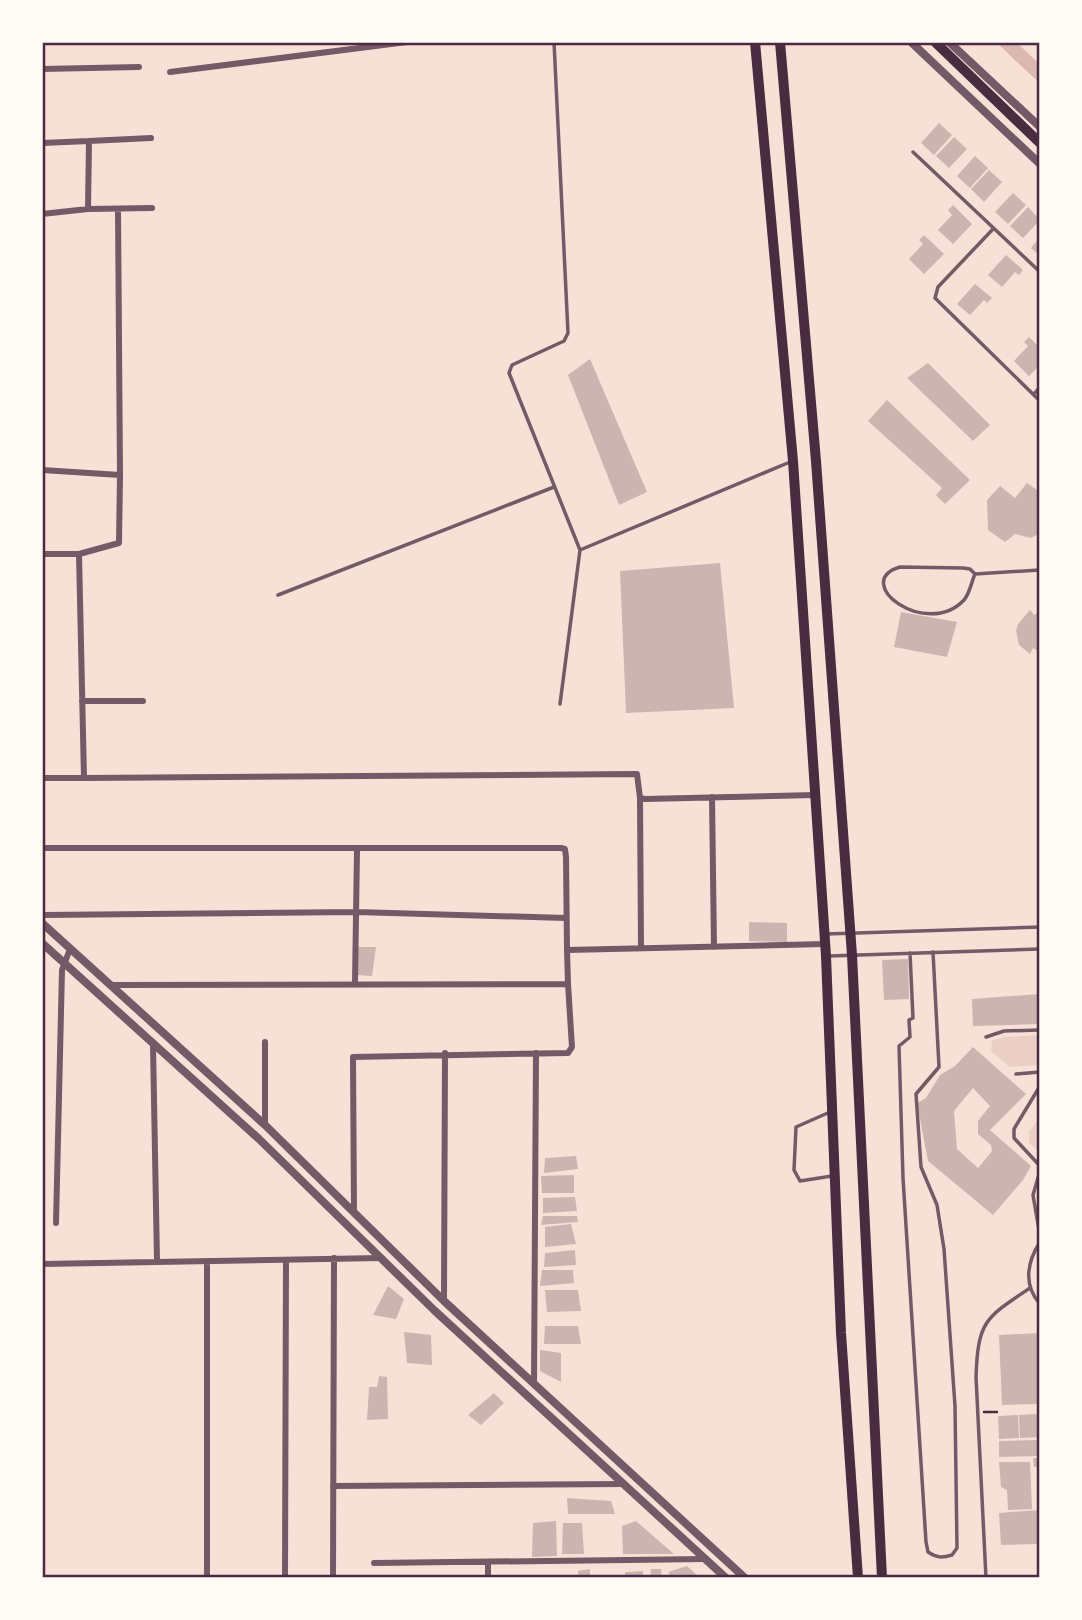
<svg xmlns="http://www.w3.org/2000/svg" width="1082" height="1620" viewBox="0 0 1082 1620" font-family="Quicksand,sans-serif">
<style>
.green{fill:#ebcfc5}
.lines{fill:none;stroke-linecap:round;stroke-linejoin:round}
.canal{stroke:#dcb8b0;stroke-width:14}
.building{fill:#ccb4b1;fill-rule:evenodd}
.path{stroke:#4a2c40;stroke-width:2.5}
.service{stroke:#755966;stroke-width:3.5}
.minor{stroke:#755966;stroke-width:6}
.tertiary{stroke:#755966;stroke-width:8}
.primary{stroke:#4a2c40;stroke-width:10}
.trunk{stroke:#4a2c40;stroke-width:10}
.neatline{fill:none;stroke:#4a2c40;stroke-width:2.5}
</style>
<rect width="100%" height="100%" fill="#f7e1d7"/>
<path class="green" d="M1040,1035V1065L1010,1067L991,1051L992,1041L1003,1037Z
M1040,1117V1154L1029,1142V1132Z"/>
<g class="lines">
<path class="canal" d="M1006,42L1040,74"/>
</g>
<path class="building" d="M939,123L952,135L934,155L921,143Z
M954,137L967,149L949,168L936,156Z
M975,156L988,168L970,188L957,176Z
M989,170L1002,182L984,202L971,189Z
M1013,193L1026,205L1008,224L995,212Z
M953,205L972,224L953,244L938,230L952,215L948,210Z
M1028,207L1040,220L1023,238L1010,226Z
M924,235L944,254L924,274L909,259L923,244L919,240Z
M1040,237V256L1031,248Z
M1006,255L1023,270L1019,275L1015,272L1002,287L988,275Z
M975,284L992,298L987,303L984,300L970,315L957,304Z
M1029,337L1040,348V365L1029,376L1014,361L1028,346L1024,342Z
M590,359L647,492L619,505L568,375Z
M928,363L990,425L973,441L907,378Z
M887,400L970,480L945,504L936,495L942,488L868,421Z
M1027,483L1040,492V533L1031,538L1015,534L1005,542L988,530L987,500L1000,486L1015,498Z
M720,563L734,708L626,713L620,571Z
M1030,610L1034,615L1040,612V652L1033,648L1030,654L1019,645L1016,631L1018,624Z
M901,612L957,622L947,657L894,647Z
M749,922L787,923V942L749,941Z
M357,947H376L372,976L357,975Z
M908,959L909,999L884,1000L882,960Z
M1040,994V1024L973,1026L972,999Z
M973,1047L1026,1094L990,1130L1031,1166L1023,1180L993,1215L928,1161L917,1103L926,1098L940,1075L955,1066ZM973,1088L990,1106L978,1121V1134L991,1145L992,1151L978,1168L957,1149L954,1111Z
M576,1156L578,1169L544,1173L545,1158Z
M574,1175V1193H542L541,1176Z
M575,1197L577,1211L543,1213V1198Z
M543,1216H577L578,1222L541,1225Z
M571,1224L576,1244L545,1247V1227Z
M575,1250L576,1265L544,1267L545,1253Z
M542,1270H573L574,1283L540,1286Z
M388,1286L404,1299L396,1319L373,1315Z
M545,1290H578L581,1311L547,1312Z
M545,1326H578L581,1344H544Z
M404,1332L431,1335L432,1365L407,1363Z
M1040,1333L1039,1404L1002,1405L999,1335Z
M540,1350L561,1353V1382L540,1371Z
M379,1376L387,1377L388,1419L367,1420L369,1387H377Z
M494,1393L504,1403L481,1425L468,1415Z
M1038,1414L1039,1437L1020,1438L1019,1415Z
M1018,1415L1019,1438L999,1439L998,1416Z
M1039,1440L1040,1456L999,1457V1441Z
M1033,1458H1040V1467H1034Z
M999,1462H1030L1032,1509L1008,1510L1007,1490L1001,1487Z
M567,1498L611,1501L615,1514H568Z
M1040,1510V1544L1001,1545L999,1513Z
M556,1521L557,1556L532,1557L533,1523Z
M636,1521L674,1554H623L622,1526Z
M563,1523H582L584,1554H562Z
M687,1566L700,1578H672L668,1572Z
M590,1569V1578H578V1571Z
M651,1569H661L662,1578H650Z
M643,1571V1578H625V1572Z"/>
<g class="lines">
<path class="path" d="M984,1412H997"/>
<path class="service" d="M554,42L568,333L564,341L512,365L509,373L580,550L790,462
M913,152L1040,272
M993,229L938,287L935,298L1040,401
M1034,394L1040,387
M975,574C971,583 970,593 964,600C926,640 850,582 900,567L963,568L970,569L975,574L1040,570
M278,595L554,487
M560,704L580,550
M826,934L1040,927
M910,953L913,1018L909,1020L910,1037L899,1046L903,1178L926,1542L928,1552C937,1558 942,1558 952,1555L957,1548L955,1406L944,1249L937,1205L921,1167L916,1094L939,1067L933,952
M829,956L1040,949
M986,1037L1004,1031L1040,1030
M1016,1074L1040,1072
M1040,1086L1014,1129V1138L1040,1166
M830,1112L796,1127L794,1170L800,1181L832,1176
M1040,1171L1033,1195L1040,1236
M1040,1242C1027,1262 1023,1285 1040,1304
M986,1578L976,1377C978,1321 985,1318 1030,1288"/>
<path class="minor" d="M42,69L139,67
M170,72L407,42
M42,143L89,141
M88,209L152,208
M118,209L120,475
M42,214L88,209L89,141L151,138
M42,470L120,475L119,543L79,554L84,778L637,774L640,798L645,799L815,795
M42,554H79
M82,701H143
M42,778H84
M712,797L714,947
M640,798L641,948
M42,848H561L565,849L566,857L567,950L825,944
M42,915L356,912L566,918
M355,982L357,850
M111,985L568,984L567,950
M265,1042V1125
M153,1045L157,1261
M354,1212L353,1057L568,1053L572,1047L568,984
M56,1223L62,970L70,949
M207,1262V1578
M42,1264L381,1258
M444,1301L445,1053
M534,1383L536,1053
M333,1486L624,1484
M374,1563L706,1559
M488,1564V1578
M285,1578L286,1260
M333,1578L334,1258"/>
<path class="tertiary" d="M911,42L1040,164
M949,42L1040,127
M42,923L265,1125L444,1301L745,1578
M42,943L259,1139L435,1311L726,1578"/>
<path class="primary" d="M755,42L793,461L826,956L841,1333L858,1578
M780,42L816,461L852,955L882,1578"/>
<path class="trunk" d="M935,42L1040,143"/>
</g>
<rect width="1082" height="1620" fill="none" stroke="#fffaf5" stroke-width="88"/>
<rect x="44" y="44" width="994" height="1532" class="neatline"/>
</svg>
